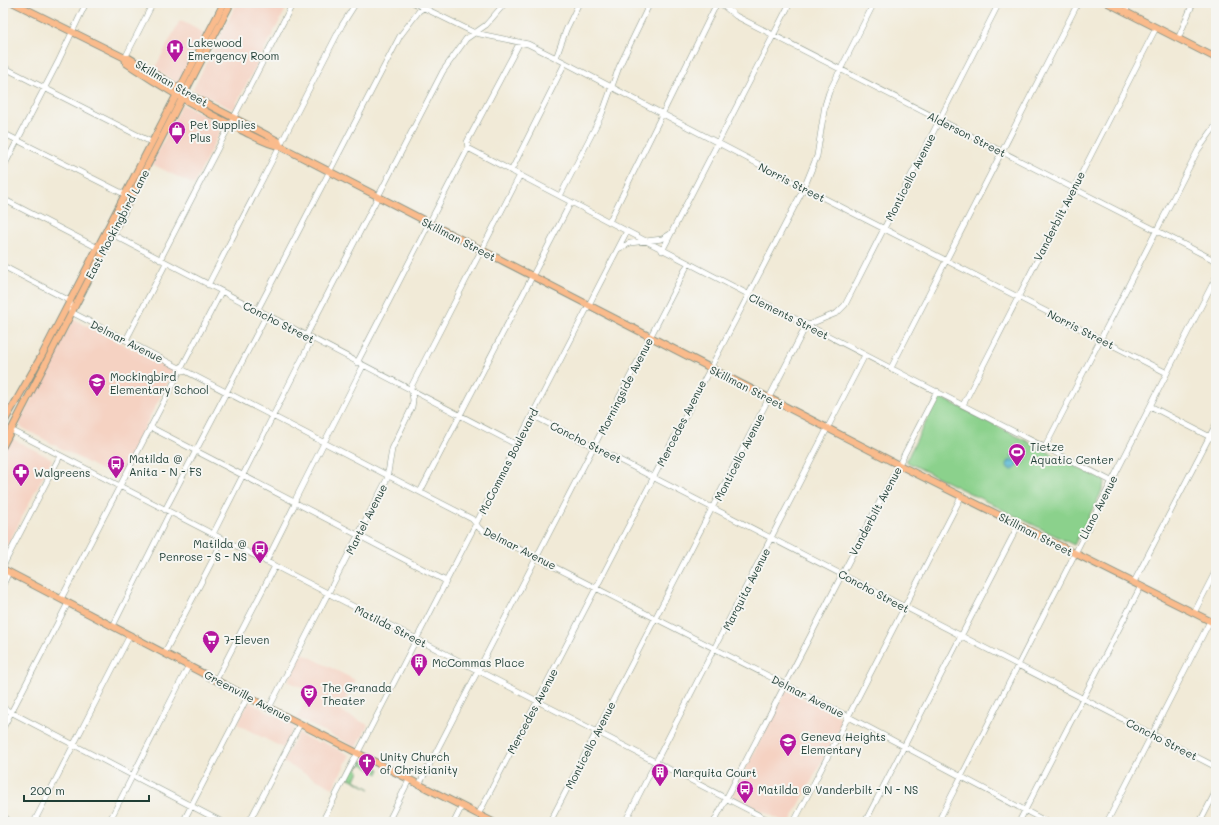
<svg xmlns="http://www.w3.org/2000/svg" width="1219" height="825" viewBox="0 0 1219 825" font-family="Mali,sans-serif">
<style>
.built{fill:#f5d2c2}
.grass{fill:url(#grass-dots);stroke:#558760}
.park{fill:#8bd18c;stroke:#558760}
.water{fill:url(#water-rules);stroke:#3c7c85}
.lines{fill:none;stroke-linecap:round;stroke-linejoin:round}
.minor-casing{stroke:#889486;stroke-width:6}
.major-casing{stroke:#889486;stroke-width:8}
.minor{stroke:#fff;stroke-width:5}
.major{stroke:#fabb8c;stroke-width:6}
.labels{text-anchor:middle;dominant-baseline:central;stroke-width:4;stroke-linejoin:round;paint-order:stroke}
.poi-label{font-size:11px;fill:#1f3d34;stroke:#f6f6f2;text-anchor:start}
.street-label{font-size:11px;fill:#1f3d34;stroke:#f6f6f2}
</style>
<defs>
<pattern id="grass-dots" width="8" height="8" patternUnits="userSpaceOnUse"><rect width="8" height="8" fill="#8bd18c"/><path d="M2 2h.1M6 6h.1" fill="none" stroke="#71ab73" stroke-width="1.8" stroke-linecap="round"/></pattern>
<pattern id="water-rules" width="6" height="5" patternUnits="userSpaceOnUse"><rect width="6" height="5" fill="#58bad6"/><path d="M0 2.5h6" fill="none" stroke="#4898ae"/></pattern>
</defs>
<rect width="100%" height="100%" fill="#f6f6f2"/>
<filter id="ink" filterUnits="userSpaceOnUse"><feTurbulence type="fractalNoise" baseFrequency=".025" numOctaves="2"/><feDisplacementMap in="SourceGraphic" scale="8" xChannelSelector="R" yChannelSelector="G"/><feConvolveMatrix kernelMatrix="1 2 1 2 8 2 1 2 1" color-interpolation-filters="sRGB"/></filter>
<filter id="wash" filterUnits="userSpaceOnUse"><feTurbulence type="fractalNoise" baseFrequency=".012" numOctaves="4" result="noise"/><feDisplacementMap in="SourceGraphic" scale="16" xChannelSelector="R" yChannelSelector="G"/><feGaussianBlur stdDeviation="0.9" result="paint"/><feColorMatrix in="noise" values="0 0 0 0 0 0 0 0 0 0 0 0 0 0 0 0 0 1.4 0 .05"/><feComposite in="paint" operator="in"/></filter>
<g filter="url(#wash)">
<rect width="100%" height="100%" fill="#f1ead7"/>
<path class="built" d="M237,3H289L233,110L193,89Z
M180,20L204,33L179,81L175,82L155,68Z
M182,104L223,125L194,185L152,164Z
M73,319L174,370L118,479L21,427L19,423Z
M11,438L52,459L3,554V452Z
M302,653L355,680L340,711L368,725L357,746H353L297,718L310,692L288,681Z
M786,690L844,719L790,822H784L732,795Z
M249,702L295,726L283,748L237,724Z
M298,733L318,743L321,741L350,755L333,788L283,762Z"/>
<path class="grass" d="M358,759L380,769L378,774L362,764L357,768L359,771L355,780L370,789L347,777Z"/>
<path class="park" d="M940,397L1105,481L1100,495L1074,545L907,462V459L937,399Z"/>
<path class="water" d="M1014,452L1026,458L1023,464L1011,456Z
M1007 465a5 5 0 1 1 10 0a5 5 0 1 1-10 0Z"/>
</g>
<g filter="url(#ink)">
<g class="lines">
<defs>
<path id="minor" d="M414,3L475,33L528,44L556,58L804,188L1167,373
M720,3L736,16L1216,261
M1125,12L1130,3
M1178,39L1193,3
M125,58L153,3
M556,58L566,30L579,3
M3,67L151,142
M3,133L128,196
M468,148C682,260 896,372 1111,481
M3,168L58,62L86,3
M511,171L565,63
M560,196L602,114L619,67L650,3
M3,199L100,249
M609,222L717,3
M106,231L517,445
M618,249L630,243L662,239L670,234
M662,251L790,3
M160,260L293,3
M3,266L70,301L71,312L75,314L472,519L480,529L845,715L1047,822
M208,285L342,25L356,3
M257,311L400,36L419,11L431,3
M306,336L443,71L466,39L486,25L505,3
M126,340L166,263
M357,363L468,148L467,142L520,42
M891,368L1078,3
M963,405L1156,28
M1150,406L1216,440
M532,415L1216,767
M150,427L446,581
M11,430L772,822
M1045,447L1198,150L1216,125
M420,492L571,202
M165,510L266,316
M213,534L312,339
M266,562L294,506L296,498L363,366
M3,566L60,456
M1134,582L1216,424
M3,585L9,572
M61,599L221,292
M1194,613L1216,570
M113,626L170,512
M165,652L223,540
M216,680L275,566
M3,708L222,822
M269,708L387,479L392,449L412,407L413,400L411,387L520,175
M3,728L68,603
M419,785L688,264
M3,815L10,822
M478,815L804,188L817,156L825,105L829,92L874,3
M34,822L130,635
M109,822L189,665
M183,822L248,696
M249,822L300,724
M322,822L627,231
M388,822L409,780
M454,822L462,806
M550,822L805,328L808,325L837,313L845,305L999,3
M625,822L865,355
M714,822L937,391
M794,822L961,497
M865,822L1019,524
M938,822L1216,277
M1019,822L1141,586
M1107,822L1210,621
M1200,822L1216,791"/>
<path id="major" d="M14,3L125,58H129L186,93L278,141L280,146
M1108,3L1216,58
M125,58L126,63C163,88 201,110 241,130C252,135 267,145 280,146L895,463L1216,624
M3,424L42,355L224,3
M3,446L231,3
M3,569L269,708L493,822"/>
</defs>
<use href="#minor" class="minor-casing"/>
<use href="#major" class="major-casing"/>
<use href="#minor" class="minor"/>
<use href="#major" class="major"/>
</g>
</g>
<defs>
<symbol id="hospital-pin" viewBox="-11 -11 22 30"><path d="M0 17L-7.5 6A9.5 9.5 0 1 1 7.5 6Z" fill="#b5179e" stroke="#f6f6f2"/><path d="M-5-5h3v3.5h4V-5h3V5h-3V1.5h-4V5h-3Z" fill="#fff"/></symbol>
<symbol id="shop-pin" viewBox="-11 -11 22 30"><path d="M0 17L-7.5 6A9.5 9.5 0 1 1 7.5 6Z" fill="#b5179e" stroke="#f6f6f2"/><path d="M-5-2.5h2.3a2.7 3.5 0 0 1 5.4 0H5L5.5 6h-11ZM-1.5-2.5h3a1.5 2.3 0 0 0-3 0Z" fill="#fff"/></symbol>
<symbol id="school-pin" viewBox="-11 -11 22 30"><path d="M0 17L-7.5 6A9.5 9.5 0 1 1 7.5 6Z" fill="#b5179e" stroke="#f6f6f2"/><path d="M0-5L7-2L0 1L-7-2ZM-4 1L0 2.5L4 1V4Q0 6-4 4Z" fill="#fff"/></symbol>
<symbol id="stadium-pin" viewBox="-11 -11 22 30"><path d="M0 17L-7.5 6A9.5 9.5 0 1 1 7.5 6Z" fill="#b5179e" stroke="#f6f6f2"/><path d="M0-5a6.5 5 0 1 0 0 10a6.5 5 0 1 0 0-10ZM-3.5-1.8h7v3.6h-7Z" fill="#fff"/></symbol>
<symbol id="bus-pin" viewBox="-11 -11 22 30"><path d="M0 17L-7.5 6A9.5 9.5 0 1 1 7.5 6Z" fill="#b5179e" stroke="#f6f6f2"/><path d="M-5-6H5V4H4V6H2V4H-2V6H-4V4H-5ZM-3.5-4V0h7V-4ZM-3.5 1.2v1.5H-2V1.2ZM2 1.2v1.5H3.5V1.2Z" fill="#fff"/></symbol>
<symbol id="pharmacy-pin" viewBox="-11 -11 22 30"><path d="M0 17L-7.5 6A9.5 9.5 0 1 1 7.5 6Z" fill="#b5179e" stroke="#f6f6f2"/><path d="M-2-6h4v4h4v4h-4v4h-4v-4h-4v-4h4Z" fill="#fff"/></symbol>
<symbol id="supermarket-pin" viewBox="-11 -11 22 30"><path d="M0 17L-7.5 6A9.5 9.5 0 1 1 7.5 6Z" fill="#b5179e" stroke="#f6f6f2"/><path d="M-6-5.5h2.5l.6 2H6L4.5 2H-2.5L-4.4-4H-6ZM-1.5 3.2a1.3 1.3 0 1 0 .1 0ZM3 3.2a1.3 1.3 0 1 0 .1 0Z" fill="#fff"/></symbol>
<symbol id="building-pin" viewBox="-11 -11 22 30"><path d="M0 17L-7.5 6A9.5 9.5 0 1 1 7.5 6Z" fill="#b5179e" stroke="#f6f6f2"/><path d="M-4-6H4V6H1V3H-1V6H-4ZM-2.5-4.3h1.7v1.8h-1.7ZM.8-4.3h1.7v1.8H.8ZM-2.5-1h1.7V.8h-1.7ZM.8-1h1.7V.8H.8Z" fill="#fff"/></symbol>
<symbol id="theatre-pin" viewBox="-11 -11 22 30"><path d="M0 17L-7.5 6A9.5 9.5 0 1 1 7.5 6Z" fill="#b5179e" stroke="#f6f6f2"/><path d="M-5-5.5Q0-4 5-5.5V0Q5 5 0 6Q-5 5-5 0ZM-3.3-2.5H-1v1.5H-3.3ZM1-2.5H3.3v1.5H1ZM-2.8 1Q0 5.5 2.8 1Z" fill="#fff"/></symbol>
<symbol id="church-pin" viewBox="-11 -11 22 30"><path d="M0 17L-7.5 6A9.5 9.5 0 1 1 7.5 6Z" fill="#b5179e" stroke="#f6f6f2"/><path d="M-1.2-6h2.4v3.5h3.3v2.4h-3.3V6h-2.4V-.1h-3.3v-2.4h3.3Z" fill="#fff"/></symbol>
</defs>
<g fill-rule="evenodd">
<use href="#hospital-pin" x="165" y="38" width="20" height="27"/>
<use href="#shop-pin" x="167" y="120" width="20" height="27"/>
<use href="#school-pin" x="87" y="372" width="20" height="27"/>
<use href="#stadium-pin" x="1007" y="442" width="20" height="27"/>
<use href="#bus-pin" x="106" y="454" width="20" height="27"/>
<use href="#pharmacy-pin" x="11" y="462" width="20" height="27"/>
<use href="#bus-pin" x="250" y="539" width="20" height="27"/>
<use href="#supermarket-pin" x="201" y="629" width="20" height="27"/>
<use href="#building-pin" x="409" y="652" width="20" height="27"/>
<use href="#theatre-pin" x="299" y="683" width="20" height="27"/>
<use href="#school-pin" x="778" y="732" width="20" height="27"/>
<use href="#church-pin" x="357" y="752" width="20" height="27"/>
<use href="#building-pin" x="650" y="762" width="20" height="27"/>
<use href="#bus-pin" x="735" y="779" width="20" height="27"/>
</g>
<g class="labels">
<g class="poi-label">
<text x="188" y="42">Lakewood<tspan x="188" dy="13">Emergency Room</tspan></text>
<text x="190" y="124">Pet Supplies<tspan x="190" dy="13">Plus</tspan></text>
<text x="110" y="376">Mockingbird<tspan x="110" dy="13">Elementary School</tspan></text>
<text x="1030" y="446">Tietze<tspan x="1030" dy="13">Aquatic Center</tspan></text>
<text x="129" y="458">Matilda @<tspan x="129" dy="13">Anita - N - FS</tspan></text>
<text x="34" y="472">Walgreens</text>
<text x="247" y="543" text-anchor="end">Matilda @<tspan x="247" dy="13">Penrose - S - NS</tspan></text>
<text x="224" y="639">7-Eleven</text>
<text x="432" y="662">McCommas Place</text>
<text x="322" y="687">The Granada<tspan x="322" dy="13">Theater</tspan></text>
<text x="801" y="736">Geneva Heights<tspan x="801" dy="13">Elementary</tspan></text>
<text x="380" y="756">Unity Church<tspan x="380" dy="13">of Christianity</tspan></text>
<text x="673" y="772">Marquita Court</text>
<text x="758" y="789">Matilda @ Vanderbilt - N - NS</text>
</g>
<g class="street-label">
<text transform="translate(172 83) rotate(30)">Skillman Street</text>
<text transform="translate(967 134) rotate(27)">Alderson Street</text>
<text transform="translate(910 177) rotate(-63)">Monticello Avenue</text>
<text transform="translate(792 182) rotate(27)">Norris Street</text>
<text transform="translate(1059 216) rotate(-63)">Vanderbilt Avenue</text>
<text transform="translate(117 224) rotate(-62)">East Mockingbird Lane</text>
<text transform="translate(459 239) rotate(27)">Skillman Street</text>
<text transform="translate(789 316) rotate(27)">Clements Street</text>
<text transform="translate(279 322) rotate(27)">Concho Street</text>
<text transform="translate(1081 329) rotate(27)">Norris Street</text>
<text transform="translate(127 341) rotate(27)">Delmar Avenue</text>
<text transform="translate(625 386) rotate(-63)">Morningside Avenue</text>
<text transform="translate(747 387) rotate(27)">Skillman Street</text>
<text transform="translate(681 423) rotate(-63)">Mercedes Avenue</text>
<text transform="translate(586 442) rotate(27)">Concho Street</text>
<text transform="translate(739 457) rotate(-63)">Monticello Avenue</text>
<text transform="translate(508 461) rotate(-63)">McCommas Boulevard</text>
<text transform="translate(1098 507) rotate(-63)">Llano Avenue</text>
<text transform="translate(875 511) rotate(-62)">Vanderbilt Avenue</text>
<text transform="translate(366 519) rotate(-63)">Martel Avenue</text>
<text transform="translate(1036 534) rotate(27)">Skillman Street</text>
<text transform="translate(520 548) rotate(27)">Delmar Avenue</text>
<text transform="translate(746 589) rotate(-63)">Marquita Avenue</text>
<text transform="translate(874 591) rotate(28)">Concho Street</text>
<text transform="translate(391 626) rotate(27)">Matilda Street</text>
<text transform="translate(248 696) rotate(28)">Greenville Avenue</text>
<text transform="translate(808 696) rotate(27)">Delmar Avenue</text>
<text transform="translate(532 711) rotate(-62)">Mercedes Avenue</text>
<text transform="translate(1162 739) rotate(27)">Concho Street</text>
<text transform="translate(590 745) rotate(-63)">Monticello Avenue</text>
</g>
</g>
<rect width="1219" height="825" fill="none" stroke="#f6f6f2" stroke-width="16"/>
<path d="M24 795v6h125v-6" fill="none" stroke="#1f3d34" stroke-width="2"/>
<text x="30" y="795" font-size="12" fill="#1f3d34" stroke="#f6f6f2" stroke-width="3" paint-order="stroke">200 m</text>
</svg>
